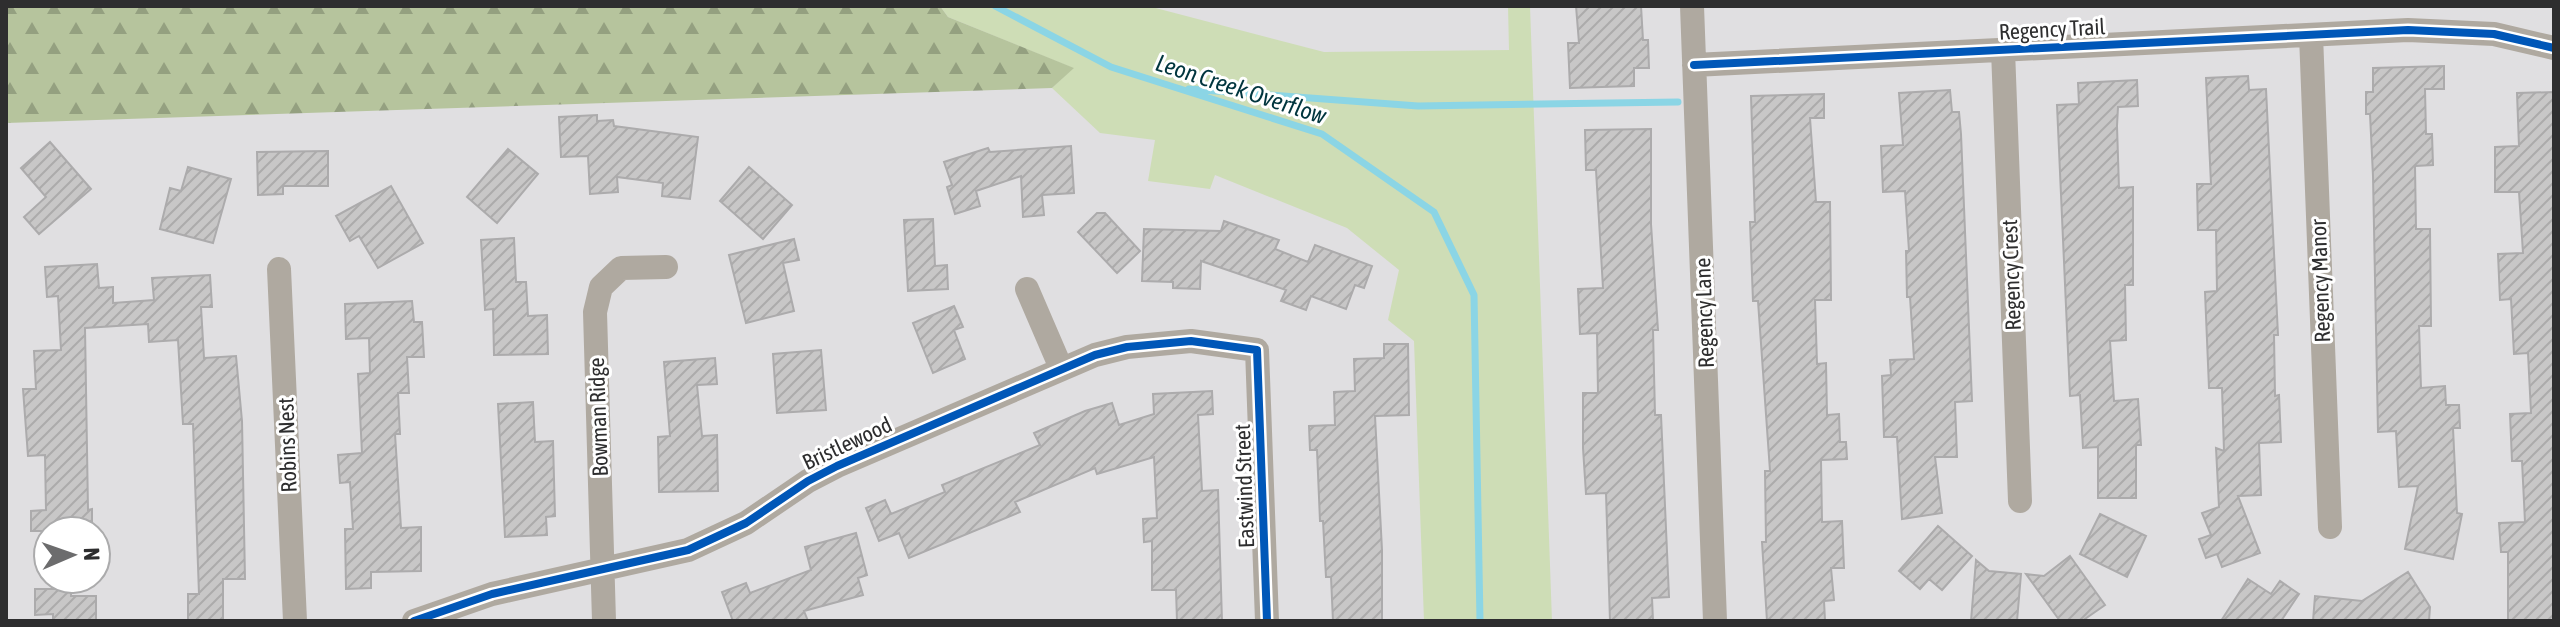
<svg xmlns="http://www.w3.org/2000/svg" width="2560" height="627" viewBox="0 0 2560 627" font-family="'Asap Condensed',sans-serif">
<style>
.grass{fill:#ceddb6}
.forest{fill:url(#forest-firs)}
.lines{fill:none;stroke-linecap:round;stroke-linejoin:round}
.stream{stroke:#8bd5e5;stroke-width:7}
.building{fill:url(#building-hatch);stroke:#acabac;stroke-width:2}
.street{stroke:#afa9a0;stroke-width:24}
.cycleway-casing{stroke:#fff;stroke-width:13}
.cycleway{stroke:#0057b8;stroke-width:8}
.labels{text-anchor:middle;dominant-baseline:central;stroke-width:6;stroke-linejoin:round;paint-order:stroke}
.street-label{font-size:22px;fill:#2e2e2f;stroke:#fff}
.water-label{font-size:24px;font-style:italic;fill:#00353e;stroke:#fff}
</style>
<defs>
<pattern id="forest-firs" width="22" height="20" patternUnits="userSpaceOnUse" patternTransform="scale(2)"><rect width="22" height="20" fill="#b6c49d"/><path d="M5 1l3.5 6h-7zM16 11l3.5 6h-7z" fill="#94a080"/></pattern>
<pattern id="building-hatch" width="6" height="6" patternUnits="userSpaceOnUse" patternTransform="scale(2)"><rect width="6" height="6" fill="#c8c7c7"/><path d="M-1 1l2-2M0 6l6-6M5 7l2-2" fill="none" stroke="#acabab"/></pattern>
</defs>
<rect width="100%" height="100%" fill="#e0dfe1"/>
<path class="grass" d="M940,6H1148L1324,52L1509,50L1508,6H1530L1552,621H1424L1414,341L1388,320L1399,270L1347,228L1215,175L1210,189L1148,181L1155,140L1100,133L1052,88L1073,68L948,17Z"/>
<path class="forest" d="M6,6H940L948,17L1074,68L1052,88L6,123Z"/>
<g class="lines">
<path class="stream" d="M995,6L1111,67L1322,134L1434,212L1474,295L1480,621
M1189,89L1418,106L1678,102"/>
</g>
<path class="building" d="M1576,6H1641L1643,40H1648L1649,68H1634V86L1570,88L1568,43H1579Z
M2444,66V89H2425L2426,134H2432L2433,165L2415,166L2416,229H2430L2431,326H2419L2421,388L2445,386L2446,405H2459L2460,428H2453L2457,513L2462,514L2453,559L2405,549L2418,486L2399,487L2396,431L2378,432L2373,176L2370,114H2366V92H2373V68Z
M2248,76L2249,90L2266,89L2278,335H2274L2275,396L2279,395L2281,442L2259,443L2261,495L2238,496L2260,553L2222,567L2217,554L2206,558L2199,539L2211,535L2202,513L2219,507L2216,448L2224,451L2222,388H2209L2205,292L2217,291L2216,230H2198L2197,184H2211L2206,78Z
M2137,80L2138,106L2118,107L2117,126L2119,188L2133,187V285H2125L2126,340L2110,341L2114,401L2138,399L2141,445H2136V498H2098V447L2083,448L2080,395L2070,396L2057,105L2079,104L2078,83Z
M1950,90L1952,112H1959L1961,134L1972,401L1955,402L1957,457H1935L1942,513L1902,519L1897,437H1884L1882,376L1891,375L1890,360L1914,359L1910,297H1907L1906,251H1909L1905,191L1883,192L1881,146L1903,145L1899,93Z
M2554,92V620L2508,621V552H2501L2499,523L2525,522L2522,461H2512L2510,414L2531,413L2528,353L2514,354L2511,299L2500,300L2498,254L2523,253L2519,192H2495V147L2519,146L2517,93Z
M1824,94V118H1810L1816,202H1830L1831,300H1815L1817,364L1826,363L1827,415L1839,414L1840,442H1846L1847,459L1821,460L1822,522L1842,521L1844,568H1831L1834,600L1824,601L1825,620L1767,621L1762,542H1766L1765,471H1770L1758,301H1753L1750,222H1755L1751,96Z
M597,115V121L613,120L614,126L698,137L690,199L662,196L663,183L617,177L618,192L590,194L588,156L561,157L559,117Z
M1651,129V224L1658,330H1653L1655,415H1661L1669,597L1652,598L1653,621H1610L1606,493L1586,494L1583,448V393H1598L1597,333L1580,334L1578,289L1603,288L1596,170H1586L1585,130Z
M50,142L91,189L39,234L24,217L46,197L21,168Z
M1071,146L1074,193L1042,195L1044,215L1023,217L1021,176L976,191L980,206L955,214L947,187L952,185L944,162L988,148L990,152Z
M508,149L538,174L497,223L467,197Z
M328,151V186H283V194L258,195L257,152Z
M188,167L231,179L213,243L160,229L170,188L181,191Z
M749,167L792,205L763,239L720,201Z
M391,186L423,243L378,268L359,236L350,241L336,216Z
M1097,213H1105L1140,251L1117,273L1078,232Z
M933,219L935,266L947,265L948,289L908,291L904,220Z
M1224,221L1279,240L1275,249L1308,262L1315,245L1372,266L1364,288L1355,285L1346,309L1311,296L1306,310L1281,301L1286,290L1201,261L1200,289L1173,288V282L1142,281L1144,229L1221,231Z
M514,238L516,282H526L528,316L547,315L548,354L494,355L493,309L485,310L481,240Z
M794,239L799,260L783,263L794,311L746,323L729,255Z
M97,264L99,288L113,287V303L154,300L152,278L210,275L212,307H201L204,358L236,356L242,421L245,579H223V621H188V594H199L193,424H183L178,340L149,342L148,324L85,328L88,510L92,509V531H31V511L46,510L45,455L28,456L23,389H36L34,351L61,350L58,296L47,297L45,267Z
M412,301L414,322H422L424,357H407L409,393H398L400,434H395L401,528L421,527V571L371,572V588L346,589L345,529H353L350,482L340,483L338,455L362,453L358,374L370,373L369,338L346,339L345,304Z
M954,306L963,327L954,330L965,359L933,373L913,323Z
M1384,344H1408L1409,415L1375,416L1382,550V621H1333L1331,577H1326L1323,521H1320L1317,450H1310L1309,426L1335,425L1334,392L1355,391L1354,359L1384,358Z
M821,350L826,410L777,413L773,354Z
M715,358L717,384L697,385L702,436L717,435L718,491L659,492L658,437L670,436L664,362Z
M1212,391L1213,414L1198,415L1202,491L1218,490L1222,621H1177L1176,590H1152V541L1144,542L1143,519L1157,518L1154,457L1097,474L1095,468L1015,502L1020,512L909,558L899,533L879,541L866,508L885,500L891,514L945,492L942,485L1040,445L1034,433L1085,411L1112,403L1119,425L1154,414L1153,394Z
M533,402L535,442L553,441L555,516L546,517L547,535L505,537L498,404Z
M2100,514L2146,536L2127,577L2080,554Z
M1938,526L1972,556L1942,590L1929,579L1920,589L1899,571Z
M856,533L867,575L858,578L863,595L804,611L808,621H733L722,592L746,583L750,593L811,570L805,547Z
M2070,556L2105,605L2082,621H2060L2026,574L2044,576Z
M1976,560L1989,571L2021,574L2017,621H1971Z
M2408,572L2430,607L2429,621H2313L2315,596L2362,601Z
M2248,579L2271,594L2280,581L2299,594L2281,621H2221Z
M35,589H71V596H96V621H53V614L35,615Z"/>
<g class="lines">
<path class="street" d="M1692,6L1715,621
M2311,35L2330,527
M2003,50L2020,501
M1694,65L2408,30L2494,34L2554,48
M279,269L295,621
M1027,289L1061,368
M414,621L492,594L688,550L746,523L808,481L837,466L1095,355L1127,347L1191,341L1257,350L1267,621
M604,621L595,312L601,287L621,268L666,267"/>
<defs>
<path id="cycleway" d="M1694,65L2408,30L2494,34L2554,48
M414,621L492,594L688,550L746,523L808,481L837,466L1095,355L1127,347L1191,341L1257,350L1267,621"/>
</defs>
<use href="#cycleway" class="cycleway-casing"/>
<use href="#cycleway" class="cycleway"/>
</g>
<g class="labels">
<g class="street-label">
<text transform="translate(2052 29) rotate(-3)">Regency Trail</text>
<text transform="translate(2011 275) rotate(-92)">Regency Crest</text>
<text transform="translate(2320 281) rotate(-92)">Regency Manor</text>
<text transform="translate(1704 313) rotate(-92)">Regency Lane</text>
<text transform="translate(598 417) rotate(-92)">Bowman Ridge</text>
<text transform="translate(847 443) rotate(-25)">Bristlewood</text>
<text transform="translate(287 445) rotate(-92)">Robins Nest</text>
<text transform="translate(1244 486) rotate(-92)">Eastwind Street</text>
</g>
<g class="water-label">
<text transform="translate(1241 89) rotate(18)">Leon Creek Overflow</text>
</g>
</g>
<rect width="2560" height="627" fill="none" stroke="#2e2e2f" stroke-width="16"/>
<g transform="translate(72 555) rotate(88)"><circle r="38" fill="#ffffff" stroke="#ababac" stroke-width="2"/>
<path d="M0-6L14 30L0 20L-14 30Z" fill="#6c6c6d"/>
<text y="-12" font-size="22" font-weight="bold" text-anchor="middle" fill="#2e2e2f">N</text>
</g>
</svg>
